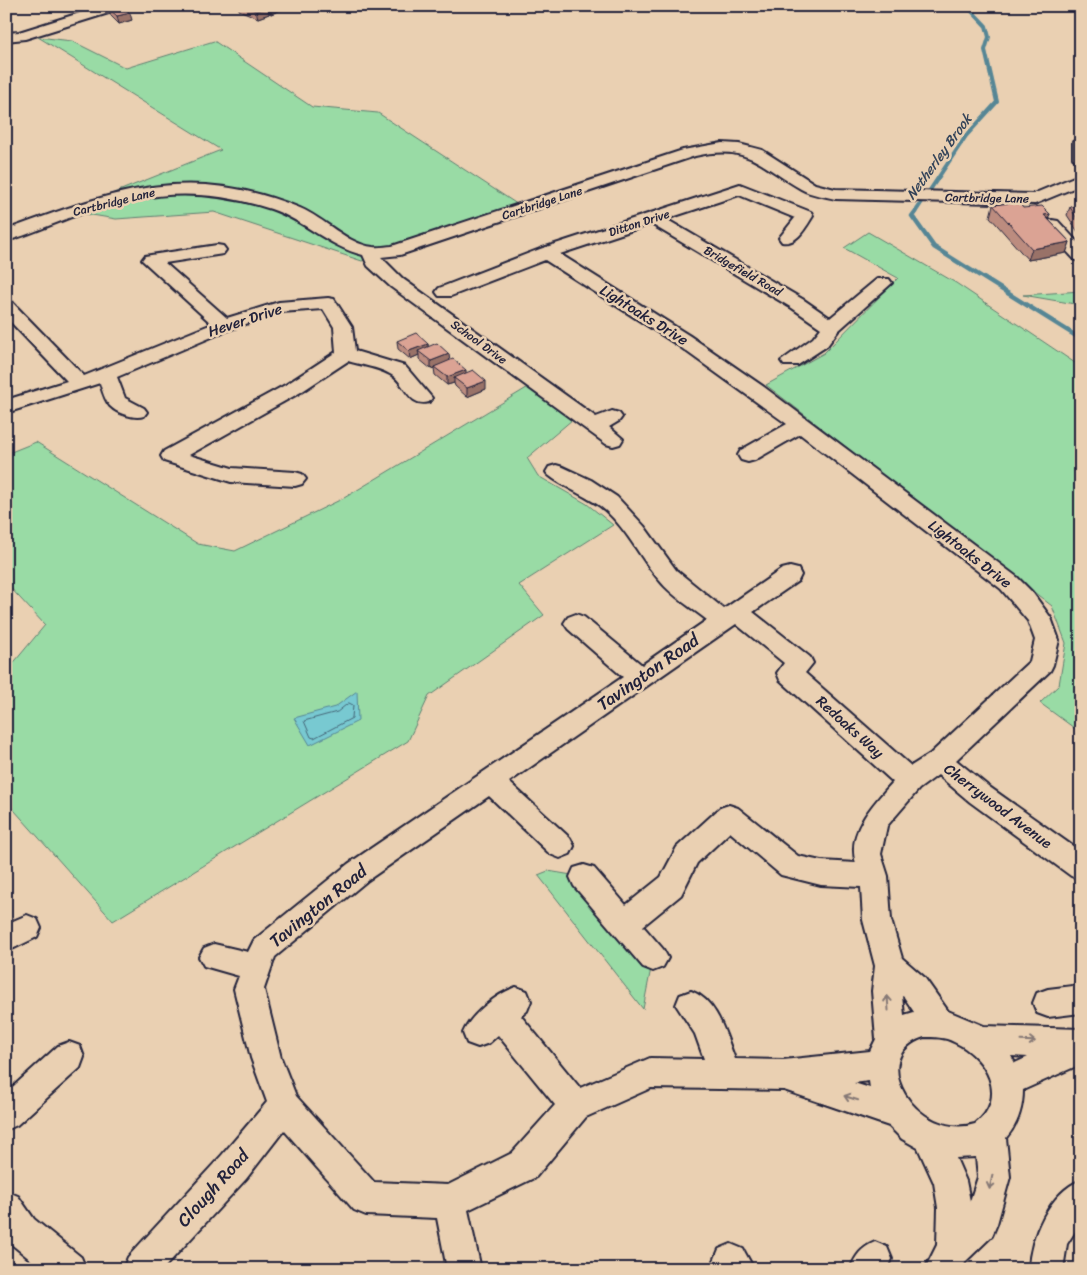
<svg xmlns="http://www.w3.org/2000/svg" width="1087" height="1275" viewBox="0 0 1087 1275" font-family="Sriracha,sans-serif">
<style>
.green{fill:#99dba5;stroke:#5e7e70}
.water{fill:#78c9d1;stroke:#568695}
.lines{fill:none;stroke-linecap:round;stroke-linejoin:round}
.shore{stroke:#446577;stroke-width:1}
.stream-far1{stroke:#568695;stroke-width:4}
.stream{stroke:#568695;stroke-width:4.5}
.minor-casing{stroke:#22223b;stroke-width:4}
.minor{fill:#ead0b2;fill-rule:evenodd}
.wall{fill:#bc8c7f;stroke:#22223b}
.shaded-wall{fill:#997268;stroke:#22223b}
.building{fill:#dba394;stroke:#22223b}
.oneway{stroke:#867976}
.labels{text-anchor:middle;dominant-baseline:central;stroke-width:5;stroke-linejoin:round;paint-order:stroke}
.far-street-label{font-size:12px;fill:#22223b;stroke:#ead0b2}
.far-water-label{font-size:14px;font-style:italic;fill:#334359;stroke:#ead0b2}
.street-label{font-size:15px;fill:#22223b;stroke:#ead0b2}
.near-street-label{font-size:18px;fill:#22223b;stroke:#ead0b2}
</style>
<rect width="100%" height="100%" fill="#ead0b2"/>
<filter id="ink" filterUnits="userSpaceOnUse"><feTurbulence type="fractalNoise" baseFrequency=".02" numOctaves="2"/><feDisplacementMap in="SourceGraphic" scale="10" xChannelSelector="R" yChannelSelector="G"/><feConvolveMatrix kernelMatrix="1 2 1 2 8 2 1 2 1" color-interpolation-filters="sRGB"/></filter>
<g filter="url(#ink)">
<path class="green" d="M38,37L72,41L126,68L214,41L312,107L378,113L526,210L362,261L214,212L116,219L80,213L86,204L221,150Z
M868,232L956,283L1081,367V733L1040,703L1059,685L1066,643L1052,606L766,385L824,353L898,278L844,248Z
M1081,291V305L1023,295Z
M535,383L579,414L527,458L538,476L587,504L613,525L519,585L544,615L429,696L408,741L113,921L6,801V672L45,625L6,583V454L36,442L198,544L235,551L344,498Z
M548,871L584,877L653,958L643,1009L538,875Z"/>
<path class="water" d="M357,691L358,721L310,745L294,718L335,707Z"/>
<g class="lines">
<path class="shore" d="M349,703L353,705L352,718L314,738L311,737L304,721L337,712Z"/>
<path class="stream-far1" d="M914,214L966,136L997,102L985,50L989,37L986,26L967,6"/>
<path class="stream" d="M915,212L912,216L934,247L1081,339"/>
<defs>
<path id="minor" d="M102,6L117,8L115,11L25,39L6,41V33L19,32Z
M1081,137V163L1073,158V142Z
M722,143L739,144L762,150L815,184L835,189L1033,194L1081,174V185L1035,204L835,199C824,196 811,195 801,189C759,165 748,144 695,156L400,255L381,257L403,279L596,417L612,411L619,413L622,417L619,421L609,427L623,439L620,444L613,446L606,444L391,287L368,266L363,255C329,247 304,220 271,209C199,186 144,192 74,216C52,224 29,235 6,241V230C113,191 187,162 300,208C324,218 347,244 373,247C380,248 386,246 392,246L683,150Z
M740,184L811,212L813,216C806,227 797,245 782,242L779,238L795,218L739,195L666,219L804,300L830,318L877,279H889L892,283L838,331L827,346L798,365H784L781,361L813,338L821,328L792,308L651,224L560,254L690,336L764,387L1017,577L1032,592L1051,618L1059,640L1053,665L1050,671L956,760L988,786L1081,852V880L1071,876L970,802L938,775L919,789L887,826L881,854L888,876L891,920L902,958L924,977L948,1011L984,1026L1081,1029V1064L1023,1090C1023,1108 1018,1124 1006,1138L1010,1177L997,1224L992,1236L966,1261L962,1269H925L937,1245L938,1208L934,1183L918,1148L902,1139L889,1126L784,1090L651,1088L586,1117L536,1177L468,1210L481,1269H447L437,1218L366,1215L354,1210L284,1130L246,1179L163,1269H123L128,1257L222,1155L267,1102L251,1058L234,989L239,976L204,966L199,957L204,948L214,944L248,952L254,940L348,864L623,677L568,629L564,623L568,617L576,614L584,617L642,665L707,620C692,608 672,596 660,581C639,557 626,526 600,506C588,497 550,480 546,472L549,467L556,465L563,467L591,480L617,497L644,526L676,570L724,609L782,569L790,567L798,569L801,575L798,581L753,612L810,657L813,663L805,673L911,766L930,754L1030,661L1035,640L1028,621L1001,589L800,434L755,460L748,462L741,460L738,455L741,450L787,424L676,344L545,260L451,296H439L436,292L439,288L540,249ZM736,624L784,663L777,673L780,680L893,782C874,803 846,832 856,863L821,861L798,856L738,808L729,805L720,808L677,847L661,877L626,905L594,868L584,865L574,868L570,877L574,886L643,967L653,971L663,967L668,958L663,949L643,926L681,895L697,863L730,832L781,875L821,885L861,887L863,920L875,966L872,991L876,1039L870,1051L783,1060L735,1059C725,1034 718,1001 691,991L680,995L676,1005L695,1034L704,1059L650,1058L580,1088L521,1016L527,1011L531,1001L527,991L516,987C497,994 471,1014 463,1033L467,1043L478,1047L489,1043L498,1035L555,1105L512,1153L448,1185L374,1182L296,1096L281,1058L264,989L275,957L368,880L489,796L550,854L560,858L570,854L574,846L570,838L509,782ZM902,996L904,997L914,1012L904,1015ZM924,1037C934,1037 945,1037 954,1042C987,1057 1009,1098 975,1124C918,1142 863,1057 924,1037ZM1011,1056L1028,1057L1015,1063ZM869,1081L870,1088L854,1083ZM976,1157L978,1177L970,1201L966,1181L956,1158Z
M1052,220L1058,221L1081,246V261L1075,260L1046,229L1044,225L1046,221Z
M217,245L223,246L226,250L223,254L165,263L227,318L279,302L328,298L334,299L352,327L355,351L405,366L432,398L429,402C408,408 406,382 390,374C378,367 361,365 348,361L301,392L189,455L232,468L295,472L302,474L306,479L302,484L295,486L231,482L164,461L161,456L164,451L287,384L336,352L334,327L323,309L281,312L231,329L117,377L125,398L144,408L147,412L144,416C134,419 118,414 110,406C105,401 102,390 100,383L6,413V400L67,381L6,317V301L12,302L84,376L212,324L142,260L145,256L151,255Z
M27,915L37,919L41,928L37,937L6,952V924Z
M1081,985V1013L1048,1017L1037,1013L1033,1003L1037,993L1048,989Z
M69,1042L80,1046L84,1057L80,1068L17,1125L6,1130V1093L58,1046Z
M1081,1180V1222L1067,1244L1063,1269H1029C1030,1237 1050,1192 1081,1180Z
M6,1191L18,1196L34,1219L81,1257L86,1269H42L10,1243L6,1237Z
M875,1242L887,1247L892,1259L888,1269H850C856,1255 861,1248 875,1242Z
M731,1244L743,1249L754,1269H717L714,1261L719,1249Z"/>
</defs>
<use href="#minor" class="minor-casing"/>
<use href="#minor" class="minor"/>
</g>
<path class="wall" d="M239,6H288V7L271,14L269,13V14L258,18L239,10Z
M109,9L132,20L119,24L111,16Z
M993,205L1023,208L1050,214L1048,219L1070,242L1066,253L1028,260L990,217Z
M1070,207H1081V235H1080L1067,215Z
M397,341L428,344V347L449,360L486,389L467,397L455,386L454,383L447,385L435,375L434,368L431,369L419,359V355L410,359L398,349Z"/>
<path class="shaded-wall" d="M270,6H288V7L271,14Z
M268,7L269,14L258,18L256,11Z
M130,13L132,20L119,24L117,16Z
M1050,214L1046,226L1044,215Z
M1070,242L1066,253L1028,260L1032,249Z
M428,344V352L418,351L419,355L410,359L409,351Z
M449,354L450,362L434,367V368L431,369V361Z
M466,370V378H454V383L447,385V377Z
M486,381V389L467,397V388Z"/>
<path class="building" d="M123,6L130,13L117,16L109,9Z
M245,6H266L268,7L256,11Z
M1018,202L1023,208L1042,206L1050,214L1044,215L1070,242L1032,249L993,205Z
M1070,207H1081V225Z
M416,333L428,344L409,351L397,341Z
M437,343L449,354L431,361L418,351Z
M453,359L466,370L447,377L434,367Z
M473,370L486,381L467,388L454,378Z"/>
<defs><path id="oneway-shaft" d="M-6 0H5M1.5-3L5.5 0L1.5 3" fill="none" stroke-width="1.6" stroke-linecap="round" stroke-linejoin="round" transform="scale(1.25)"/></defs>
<g class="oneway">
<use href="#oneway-shaft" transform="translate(888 1003) rotate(-94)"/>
<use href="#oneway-shaft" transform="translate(1028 1041) rotate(2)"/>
<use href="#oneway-shaft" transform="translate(851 1098) rotate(-163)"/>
<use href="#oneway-shaft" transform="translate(991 1182) rotate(102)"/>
</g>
</g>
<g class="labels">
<g class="far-street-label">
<text transform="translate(987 198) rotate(1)">Cartbridge Lane</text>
<text transform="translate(114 202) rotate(-14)">Cartbridge Lane</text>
<text transform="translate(542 203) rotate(-18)">Cartbridge Lane</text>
<text transform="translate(639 223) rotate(-18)">Ditton Drive</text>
<text transform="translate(743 271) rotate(30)">Bridgefield Road</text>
<text transform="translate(479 342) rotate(36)">School Drive</text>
</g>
<g class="far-water-label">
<text transform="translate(939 157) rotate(-54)">Netherley Brook</text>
</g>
<g class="street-label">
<text transform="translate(644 315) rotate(32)">Lightoaks Drive</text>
<text transform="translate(245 320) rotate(-18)">Hever Drive</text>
<text transform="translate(970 554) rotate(38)">Lightoaks Drive</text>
<text transform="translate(850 727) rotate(42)">Redoaks Way</text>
<text transform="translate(998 806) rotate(37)">Cherrywood Avenue</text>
</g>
<g class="near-street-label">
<text transform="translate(648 672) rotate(-35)">Tavington Road</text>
<text transform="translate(318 906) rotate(-39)">Tavington Road</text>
<text transform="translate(213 1188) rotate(-48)">Clough Road</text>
</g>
</g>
<rect width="1087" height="1275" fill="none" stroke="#ead0b2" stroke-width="25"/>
<rect x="12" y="12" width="1062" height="1250" fill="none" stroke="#22223b" stroke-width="2" filter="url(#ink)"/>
</svg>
